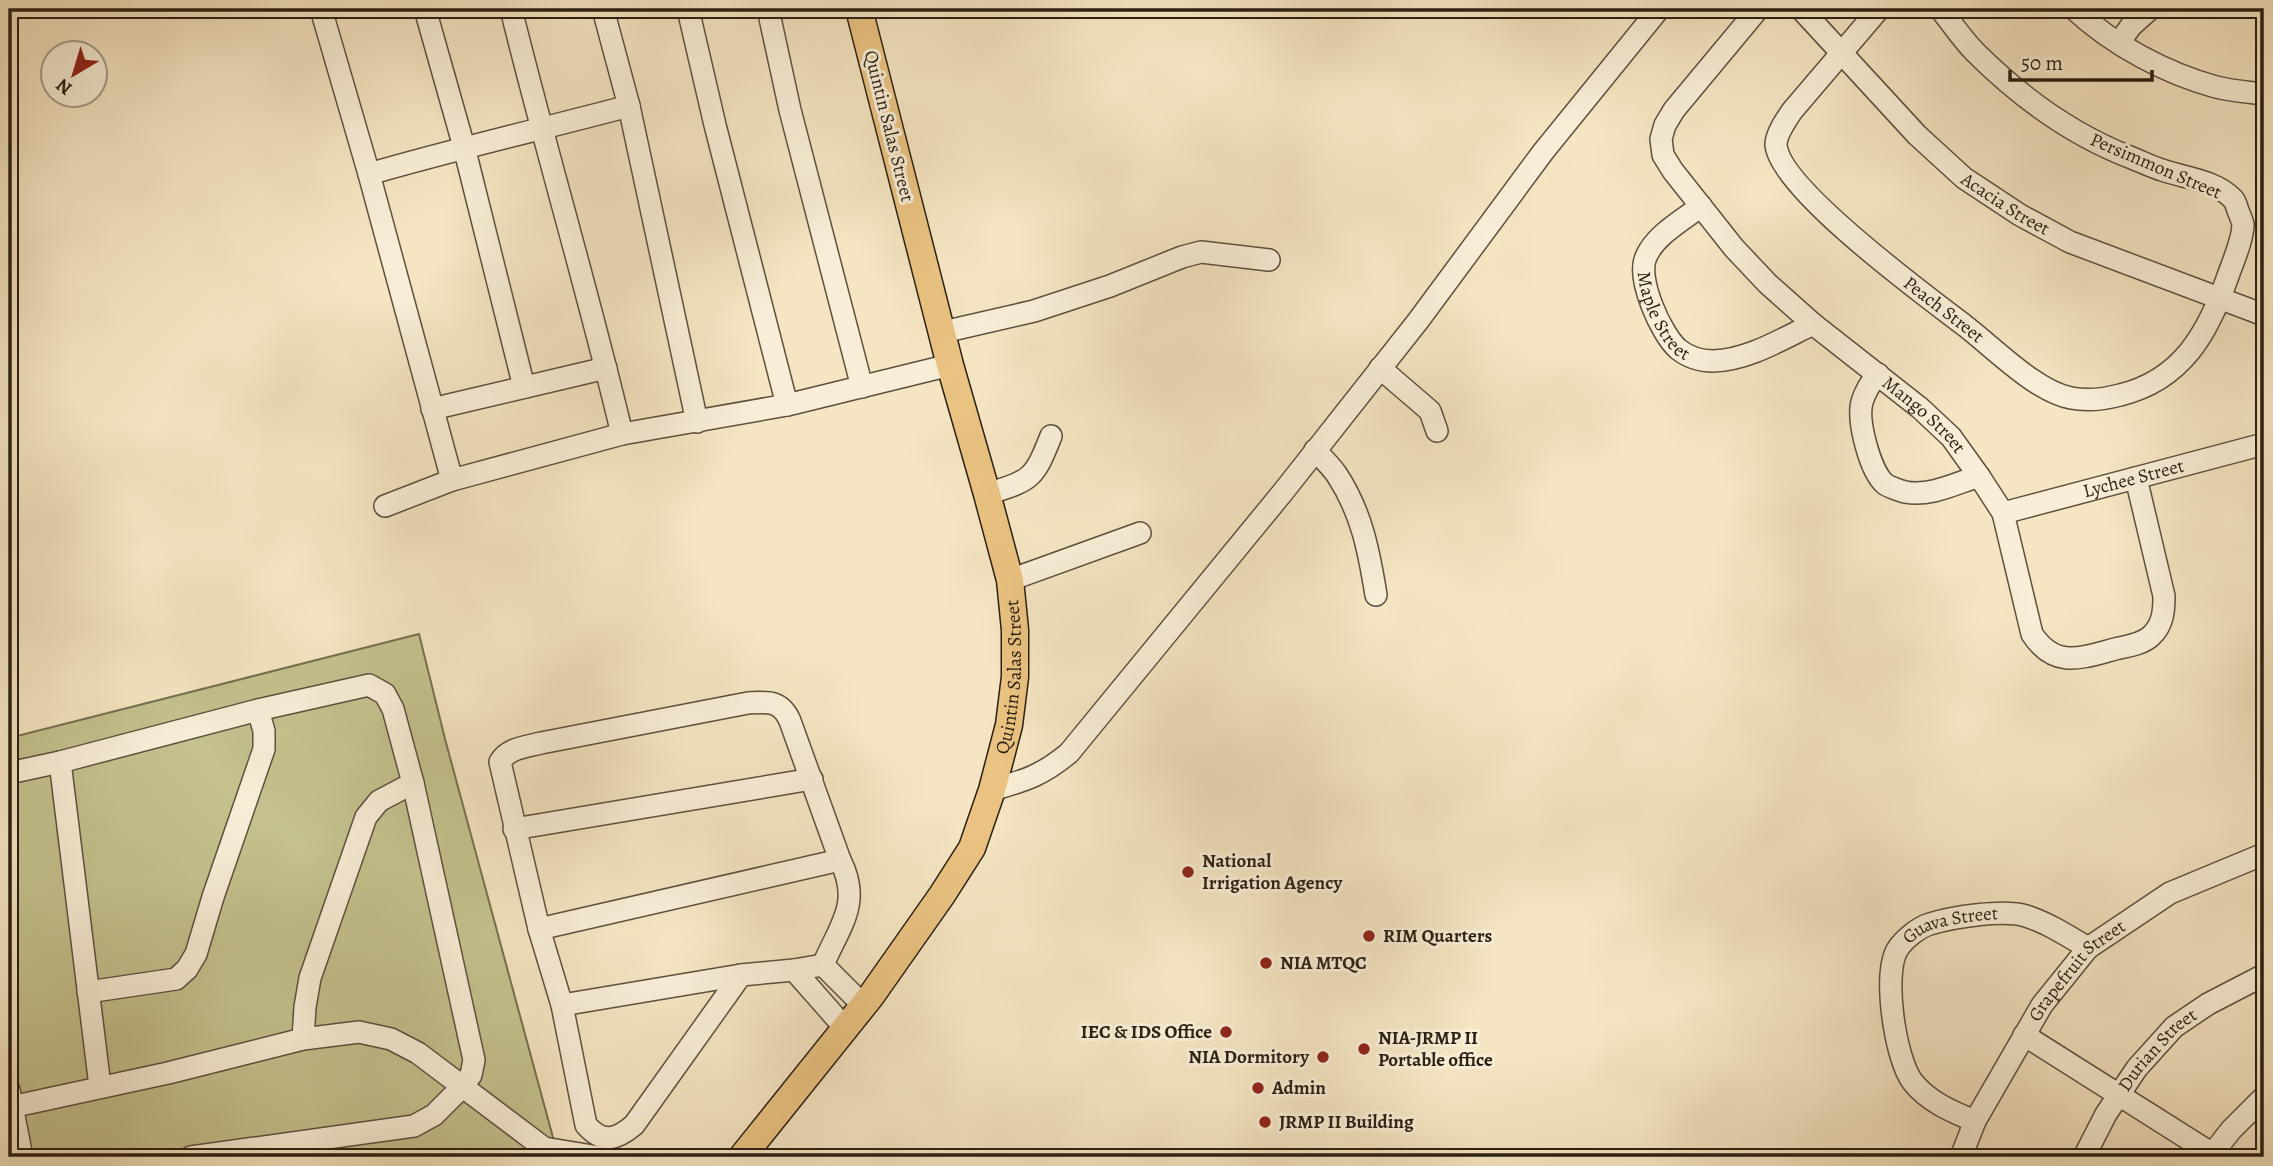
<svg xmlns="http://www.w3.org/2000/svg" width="2273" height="1166" viewBox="0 0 2273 1166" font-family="Alegreya,serif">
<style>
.green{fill:#c4c28e;stroke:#777050;stroke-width:2}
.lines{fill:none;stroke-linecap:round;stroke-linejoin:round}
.minor-casing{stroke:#5d503f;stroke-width:24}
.major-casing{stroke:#2a1f13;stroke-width:29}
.minor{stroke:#f8eed7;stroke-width:21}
.major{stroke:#eac281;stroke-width:26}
.poi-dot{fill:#8f2418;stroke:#f8eed7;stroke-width:2.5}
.labels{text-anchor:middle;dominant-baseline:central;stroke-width:6;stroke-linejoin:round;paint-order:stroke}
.street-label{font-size:19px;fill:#2a1f13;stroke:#f8eed7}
.poi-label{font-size:19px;font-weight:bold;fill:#2a1f13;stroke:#f8eed7;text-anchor:start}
</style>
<rect width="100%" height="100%" fill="#f5e5c2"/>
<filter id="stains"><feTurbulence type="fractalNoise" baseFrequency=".00286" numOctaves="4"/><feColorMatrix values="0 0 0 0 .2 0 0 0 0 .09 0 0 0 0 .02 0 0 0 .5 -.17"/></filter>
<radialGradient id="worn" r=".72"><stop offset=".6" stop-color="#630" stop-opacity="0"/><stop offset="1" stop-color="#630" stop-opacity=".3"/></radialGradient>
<path class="green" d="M419,634L445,739L558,1156L590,1146L629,1153L635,1157H9V738Z"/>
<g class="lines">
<defs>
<g id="minor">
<path d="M321,9L369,174L452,480"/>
<path d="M425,9L464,147L524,387"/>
<path d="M511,9C546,151 588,291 622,434"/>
<path d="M603,9L629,106L697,422"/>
<path d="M688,9L715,125L787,405"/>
<path d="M768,9L790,110L862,387"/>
<path id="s1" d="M1758,9L1674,110L1665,125L1661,139L1663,155L1673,171L1734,248L1768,284L1813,324L1920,408L1951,437L1979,476L2003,513L2032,634C2055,669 2081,658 2115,649C2127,646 2141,645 2151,636C2163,625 2164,611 2164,596L2136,478"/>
<path id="s2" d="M1801,9L1917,135L1964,178L2020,215L2070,242L2264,315"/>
<path id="s3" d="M1879,9L1792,111C1786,120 1776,134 1776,145C1780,189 1926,296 1964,325C1993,347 2035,391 2071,398C2086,401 2105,399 2120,395C2182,380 2208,333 2228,276C2233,262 2243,239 2243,224C2242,221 2240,215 2239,213C2237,209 2236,202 2233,199C2215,180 2185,178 2162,170C2152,167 2142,162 2132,158C2072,135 2020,97 1975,52C1962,39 1952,23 1940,9"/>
<path d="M2074,9C2113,45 2165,73 2216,87C2231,91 2248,92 2264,94"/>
<path d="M2119,43L2131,26L2150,9"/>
<path d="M369,174C455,149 542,129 629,106"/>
<path id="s4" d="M1701,206C1683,220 1655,235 1646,257C1636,278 1661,334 1678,349C1688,357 1701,361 1713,361C1748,360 1782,339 1813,324"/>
<path d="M943,332L1034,311L1110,286L1182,257L1201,252L1269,260"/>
<path d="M1380,368L1430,411L1437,431"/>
<path d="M1878,374C1871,382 1865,392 1862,402C1857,421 1870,471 1885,484C1889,487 1901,491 1905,492C1930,497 1957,483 1979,476"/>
<path d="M432,409L606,368"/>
<path d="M1315,450C1322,458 1331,466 1337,475C1362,513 1369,552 1376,595"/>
<path d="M987,494C1032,480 1034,479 1051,436"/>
<path d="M385,506L452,480L622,434L787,405L950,365"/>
<path id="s5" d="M2003,513L2264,444"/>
<path d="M1010,580L1140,533"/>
<path d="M60,762L100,1086"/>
<path d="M9,773L60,762L258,710L369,685L385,694L393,709L413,783L474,1060L471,1075L462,1087L434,1115L414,1126L191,1157"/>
<path d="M992,790C1026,780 1041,776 1069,753L1283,492L1418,321L1543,152L1659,9"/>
<path d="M514,829L812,779"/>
<path d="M539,929L840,860C862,903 840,925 823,965L794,970L741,975L634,1125C616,1140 603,1144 586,1125L562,1005"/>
<path d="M823,965L863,1005"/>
<path d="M794,970L845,1028"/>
<path d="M741,975L562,1005L539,929L500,762C508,748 526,747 541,743L748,703C768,702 781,700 790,721L840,860"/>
<path d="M88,992L176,979L187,969L196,954L213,897L264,749V731L258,710"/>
<path d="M2024,1035L2217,1157"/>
<path d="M303,1039L305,1007L310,978L366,817L379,801L413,783"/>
<path d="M9,1090L22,1157"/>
<path d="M11,1107L168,1073L303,1039L359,1032L391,1039L418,1053L544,1148L599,1157"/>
<path id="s6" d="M1975,1121C1952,1112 1927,1101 1912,1081C1895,1057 1883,976 1897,950C1903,940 1919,927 1930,924C1952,917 2004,909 2026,916C2048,923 2068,936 2088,948"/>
<path id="s7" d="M1961,1157L1975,1121L2042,1005L2088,948L2170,893L2264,854"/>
<path id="s8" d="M2084,1157L2106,1114L2137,1068L2174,1027L2208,1004L2264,975"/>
<path d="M2210,1157L2231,1130L2264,1097"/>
</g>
<g id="major">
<path id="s9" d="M742,1157L871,996L942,895L972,848L992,790L1009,725L1015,677V630L1010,580L987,494L950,365L859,9"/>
</g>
</defs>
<use href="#minor" class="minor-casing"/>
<use href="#major" class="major-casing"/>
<use href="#minor" class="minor"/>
<use href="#major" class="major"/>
</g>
<g class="poi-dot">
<circle cx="1188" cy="872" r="7"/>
<circle cx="1369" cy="936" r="7"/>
<circle cx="1266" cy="963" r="7"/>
<circle cx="1226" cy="1032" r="7"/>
<circle cx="1364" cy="1049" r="7"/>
<circle cx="1323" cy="1057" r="7"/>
<circle cx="1258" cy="1088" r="7"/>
<circle cx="1265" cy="1122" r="7"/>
</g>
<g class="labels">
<g class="street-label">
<text transform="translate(889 126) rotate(76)">Quintin Salas Street</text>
<text transform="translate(2156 166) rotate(23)">Persimmon Street</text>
<text stroke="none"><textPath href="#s2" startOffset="284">Acacia Street</textPath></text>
<text stroke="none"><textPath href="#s4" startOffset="140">Maple Street</textPath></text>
<text stroke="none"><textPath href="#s3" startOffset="410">Peach Street</textPath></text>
<text stroke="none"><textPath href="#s1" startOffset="550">Mango Street</textPath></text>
<text stroke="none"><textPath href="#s5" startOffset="135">Lychee Street</textPath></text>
<text stroke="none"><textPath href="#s9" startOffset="562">Quintin Salas Street</textPath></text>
<text stroke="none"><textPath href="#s6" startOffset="273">Guava Street</textPath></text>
<text stroke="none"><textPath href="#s7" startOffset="222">Grapefruit Street</textPath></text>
<text stroke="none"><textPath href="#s8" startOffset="131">Durian Street</textPath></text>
</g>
<g class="poi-label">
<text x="1202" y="861">National<tspan x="1202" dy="22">Irrigation Agency</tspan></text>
<text x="1383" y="936">RIM Quarters</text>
<text x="1280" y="963">NIA MTQC</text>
<text x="1212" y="1032" text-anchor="end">IEC &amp; IDS Office</text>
<text x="1378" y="1038">NIA-JRMP II<tspan x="1378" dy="22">Portable office</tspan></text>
<text x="1309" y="1057" text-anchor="end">NIA Dormitory</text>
<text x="1272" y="1088">Admin</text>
<text x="1279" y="1122">JRMP II Building</text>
</g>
</g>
<rect width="2273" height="1166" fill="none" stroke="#f5e5c2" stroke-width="35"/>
<rect x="10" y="10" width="2252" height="1145" fill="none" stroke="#2a1f13" stroke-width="3.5"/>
<rect x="18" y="18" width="2238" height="1131" fill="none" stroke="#2a1f13" stroke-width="2"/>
<g transform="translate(74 74) rotate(218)"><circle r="33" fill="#f8eed7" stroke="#a69b89" stroke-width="2"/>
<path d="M0-5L12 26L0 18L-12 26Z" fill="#8f2418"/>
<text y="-10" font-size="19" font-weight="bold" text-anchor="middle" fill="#2a1f13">N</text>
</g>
<path d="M2010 70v10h142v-10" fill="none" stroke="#2a1f13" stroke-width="3.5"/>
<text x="2021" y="70" font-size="21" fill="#2a1f13" stroke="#f8eed7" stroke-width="5" paint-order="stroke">50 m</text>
<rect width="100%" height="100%" filter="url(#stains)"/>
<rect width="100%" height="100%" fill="url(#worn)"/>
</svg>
